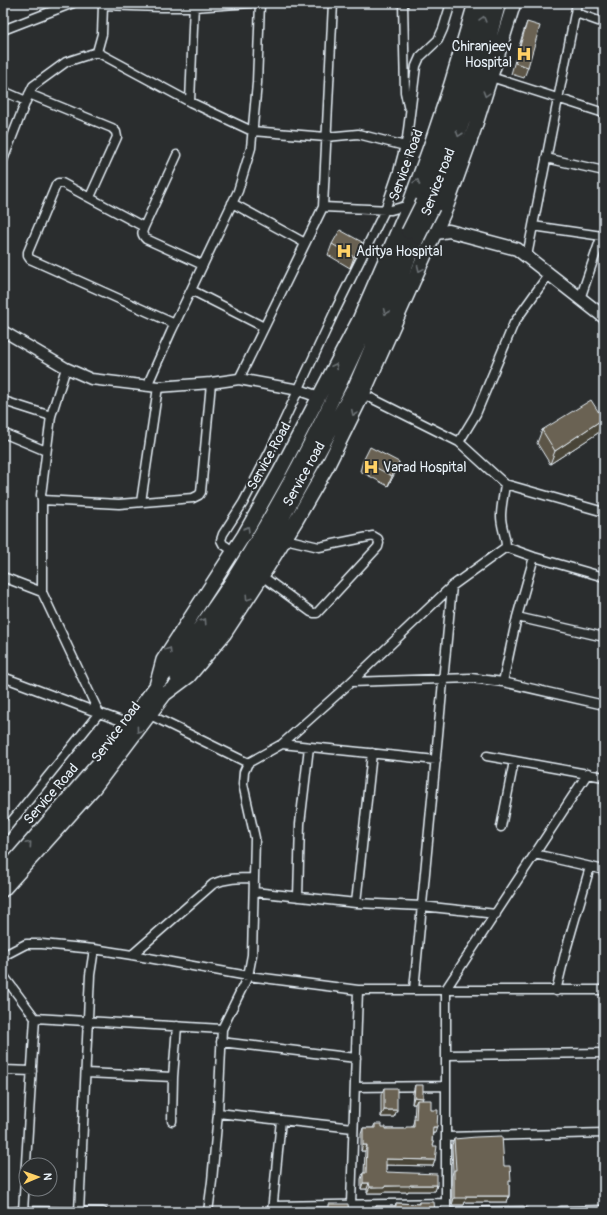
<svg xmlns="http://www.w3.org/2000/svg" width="607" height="1215" viewBox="0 0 607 1215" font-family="Pangolin,sans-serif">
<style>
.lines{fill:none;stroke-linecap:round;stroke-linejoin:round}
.minor-casing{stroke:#e8f1f8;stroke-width:11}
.tertiary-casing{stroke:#e8f1f8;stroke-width:13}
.primary-casing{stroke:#e8f1f8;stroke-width:15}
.trunk-casing{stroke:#e8f1f8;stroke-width:16}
.minor{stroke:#2a2d2e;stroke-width:8}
.tertiary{stroke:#2a2d2e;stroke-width:10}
.primary{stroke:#2a2d2e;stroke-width:12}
.trunk{stroke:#2a2d2e;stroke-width:13}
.trunk-bridge-casing{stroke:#e8f1f8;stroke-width:16;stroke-linecap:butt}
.trunk-bridge{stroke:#2a2d2e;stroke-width:13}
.wall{fill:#5b5447;stroke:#e8f1f8}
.shaded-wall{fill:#4a4539;stroke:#e8f1f8}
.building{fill:#6a6252;stroke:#e8f1f8}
.oneway{stroke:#6c7275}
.labels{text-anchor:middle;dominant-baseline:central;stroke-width:4;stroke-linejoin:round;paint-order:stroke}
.poi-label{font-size:14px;fill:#e8f1f8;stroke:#2a2d2e;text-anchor:start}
.street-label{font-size:14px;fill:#e8f1f8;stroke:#2a2d2e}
</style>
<rect width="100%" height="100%" fill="#2a2d2e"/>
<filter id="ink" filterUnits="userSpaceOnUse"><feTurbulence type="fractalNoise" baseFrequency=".025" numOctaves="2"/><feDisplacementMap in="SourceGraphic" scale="8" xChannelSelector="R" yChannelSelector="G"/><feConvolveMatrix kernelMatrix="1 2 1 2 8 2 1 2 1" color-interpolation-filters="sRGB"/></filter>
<g filter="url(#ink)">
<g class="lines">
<defs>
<path id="minor" d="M403,3L405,92L408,106
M576,13L604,23
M3,30L73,3
M97,52L190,102L252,131L326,137L358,134L405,146
M491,77L604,113
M3,91L26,101
M29,94L112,128L116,132L117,137L90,197
M190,102L194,3
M546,158L604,171
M3,160L26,101L33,86L66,62L97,52L102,34L103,5L161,7H194L251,3
M232,203L305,243
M323,207L391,210L409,205
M533,226L602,236
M144,227L177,155
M527,256L577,3
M191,290L264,327
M580,299L604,229
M175,324L30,259L28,256V252L56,185L58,183H62L144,227C142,232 141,234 146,239L203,265
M239,379L323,207L333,3
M147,386L171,332L238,191L251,148L257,83L260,3
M363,394L459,442L505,484L604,512
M7,402L51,416
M3,433L46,451
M459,442L476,414L514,323L549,274
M505,484C504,494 501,506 501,516C501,527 506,536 506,547
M42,500L41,495L51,416L66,368
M141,502L158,387
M506,547L534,557L604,577
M233,551L223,544L221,540L223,534L243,503L270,451L334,313L385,210L398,172L407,138L416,66L420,57L438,40L443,29L451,3
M262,576L311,612L314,613H317L378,547L379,543L378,539L373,536L319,547L285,539
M3,577L42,592L99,713
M42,592V500L119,504L193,498L199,495L201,492L211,383
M517,617L604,637
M3,677L99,713
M351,682L471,678L503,682L604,705
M503,682L517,617L534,557
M150,715L248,763
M282,744L436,760
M487,756L604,777
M501,827L514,761
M3,832L99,713L127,723
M535,854L604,870
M254,892L356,903L372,753
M298,897L300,824L309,747
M356,903L422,906L496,914
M132,955L213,884C226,878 239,878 254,878L255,838L243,784L244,772L248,763L282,744L351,682L452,586L506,547
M3,956L26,944H42L94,949L132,955L248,976L358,990H604
M3,975L35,1018L222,1029L218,1113L281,1120L272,1212
M414,990L452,586
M556,991L566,950L590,867
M222,1029L248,976L252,955L254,878
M221,1042L356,1058
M446,1055L604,1053
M3,1070L32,1071
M86,1073L173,1077L177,1026
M355,1087L446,1086
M281,1120L353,1128
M172,1121L173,1077
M446,1137L604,1133
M351,1204L358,990
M273,1206L446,1203
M19,1211L103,1212
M561,1211L604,1210
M3,1212L23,1211L35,1018
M79,1212L90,975L94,949
M208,1212L212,1181L218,1113
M446,1212V989L588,773
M451,1212L523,1211"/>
<path id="tertiary" d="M3,331L66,368L91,379L158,387L211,383L239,379L299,390L319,397"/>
<path id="primary" d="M428,230L436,233L449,231L517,249L604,317"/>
<path id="trunk" d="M423,202C447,136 469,70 488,3
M433,207L480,73L499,3
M177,678L232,602L278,526L355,386L418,237
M160,681C184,648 210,616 232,581C302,470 357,352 408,232
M3,874L99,763L156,686L163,660L244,535L279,473L359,320L409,205L431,144L451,84L475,3
M3,890L94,788L165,694L189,676L225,633L257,584L297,519L328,465L363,394L446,208L475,127L514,3"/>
</defs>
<use href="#minor" class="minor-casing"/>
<use href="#tertiary" class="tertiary-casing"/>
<use href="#primary" class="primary-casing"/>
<use href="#trunk" class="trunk-casing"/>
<use href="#minor" class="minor"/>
<use href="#tertiary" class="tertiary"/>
<use href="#primary" class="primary"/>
<use href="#trunk" class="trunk"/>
<defs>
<path id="trunk-bridge" d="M408,232L423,202
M418,237L433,207"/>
</defs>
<use href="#trunk-bridge" class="trunk-bridge-casing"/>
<use href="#trunk-bridge" class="trunk-bridge"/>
</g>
<path class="wall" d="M527,22L528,67L524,78L511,74L523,33Z
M332,244L358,253L350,268L328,255Z
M604,404V416L601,412Z
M603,419L598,433L550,464L537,443L542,430Z
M363,461L399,462L395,473L388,486L360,471Z
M415,1085L422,1100L431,1110L435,1133H433L432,1142L433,1146L435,1160L433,1166L386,1165V1172L437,1185L435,1191H408V1192H384L383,1193H367V1189H361V1179L363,1173H364L365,1151H361V1134L363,1128H373L375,1124L386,1129H406L412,1127L414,1120L415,1104H412L413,1092Z
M384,1088L397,1110L394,1117H381V1095Z
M454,1139L504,1166L509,1185V1196L507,1202H465L464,1205H452V1176L453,1171L452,1145Z
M419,1202L435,1212H374L376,1206H395L396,1203L418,1204Z"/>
<path class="shaded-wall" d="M362,242L358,253L350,268L354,257Z
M603,419L598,433L550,464L555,451Z
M399,462L395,473L388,486L392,476Z
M414,1097L423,1098L420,1105L417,1100L415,1104H412Z
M384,1110H397L394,1117H381Z
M433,1127H437L435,1133H431Z
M363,1145H367L365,1151H361Z
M386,1159L435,1160L433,1166L384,1165Z
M363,1183H369L367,1189H361Z
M410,1185H437L435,1191H408V1192H384L383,1193H367L370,1187Z
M466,1196H509L507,1202H465L464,1205H452L454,1198Z"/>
<path class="building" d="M527,22L540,26L528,67L515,63Z
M340,230L362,242L354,257L332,244Z
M591,400L603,419L555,451L542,430Z
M370,447L399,462L392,476L363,461Z
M415,1085H423V1098L414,1097Z
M384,1088H397V1110H384Z
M417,1100H431V1110H438L437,1127H433L432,1142H434L433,1146H437L435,1160L386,1159V1172L437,1174V1185H410V1186H385V1187H370L369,1183H363V1173H366L367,1145H363V1128H375V1124H382V1127H386V1129H406V1127H414V1119H416Z
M502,1136L504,1166H510L511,1181H509V1196H466V1198H454V1170H456L454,1139L476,1137Z
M419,1202H434L435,1212H376V1206H396V1203L419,1204Z
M329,1204H348L349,1212H286V1209H305V1207H329Z
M572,1209V1212H514V1211Z
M593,1211H604V1212H593Z"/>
<defs><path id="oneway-chevron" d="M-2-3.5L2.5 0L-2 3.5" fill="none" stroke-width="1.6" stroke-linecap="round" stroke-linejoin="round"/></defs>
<g class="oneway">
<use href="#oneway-chevron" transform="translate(483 19) rotate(-74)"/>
<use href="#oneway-chevron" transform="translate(486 94) rotate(107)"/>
<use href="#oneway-chevron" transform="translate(459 134) rotate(109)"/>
<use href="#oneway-chevron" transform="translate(417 182) rotate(-70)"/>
<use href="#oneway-chevron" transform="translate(420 269) rotate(114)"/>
<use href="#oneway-chevron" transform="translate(386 312) rotate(113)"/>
<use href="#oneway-chevron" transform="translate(335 366) rotate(-63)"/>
<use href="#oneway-chevron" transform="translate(354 413) rotate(116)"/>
<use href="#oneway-chevron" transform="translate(247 529) rotate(-60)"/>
<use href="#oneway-chevron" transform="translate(248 598) rotate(124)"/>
<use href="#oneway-chevron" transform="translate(204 621) rotate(-56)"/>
<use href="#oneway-chevron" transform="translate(169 650) rotate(-57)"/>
<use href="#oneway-chevron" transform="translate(139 730) rotate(127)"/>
<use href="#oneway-chevron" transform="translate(29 844) rotate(-49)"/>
</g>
</g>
<defs>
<symbol id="hospital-bare" viewBox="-9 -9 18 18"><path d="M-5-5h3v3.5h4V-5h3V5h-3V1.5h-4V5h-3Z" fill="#ffd166" stroke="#2a2d2e" stroke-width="2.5" paint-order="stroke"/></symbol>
</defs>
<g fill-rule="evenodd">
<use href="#hospital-bare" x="513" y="43" width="22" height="22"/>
<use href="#hospital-bare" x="333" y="240" width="22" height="22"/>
<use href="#hospital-bare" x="360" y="456" width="22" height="22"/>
</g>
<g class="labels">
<g class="poi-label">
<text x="512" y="46" text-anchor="end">Chiranjeev<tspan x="512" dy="16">Hospital</tspan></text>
<text x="356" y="251">Aditya Hospital</text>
<text x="383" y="467">Varad Hospital</text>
</g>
<g class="street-label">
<text transform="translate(406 165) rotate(-70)">Service Road</text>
<text transform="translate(438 182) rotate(-69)">Service road</text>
<text transform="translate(269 456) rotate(-61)">Service Road</text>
<text transform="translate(304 474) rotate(-61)">Service road</text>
<text transform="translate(116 732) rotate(-53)">Service road</text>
<text transform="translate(51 794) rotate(-49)">Service Road</text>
</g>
</g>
<rect width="607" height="1215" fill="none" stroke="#2a2d2e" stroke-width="16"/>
<rect x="8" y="8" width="591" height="1199" fill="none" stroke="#e8f1f8" stroke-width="1.5" filter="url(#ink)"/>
<g transform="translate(38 1177) rotate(88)"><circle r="19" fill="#2a2d2e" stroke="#767b7f"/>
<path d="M0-3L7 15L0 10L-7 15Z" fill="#ffd166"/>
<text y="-6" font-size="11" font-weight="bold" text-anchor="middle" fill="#e8f1f8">N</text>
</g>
</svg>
